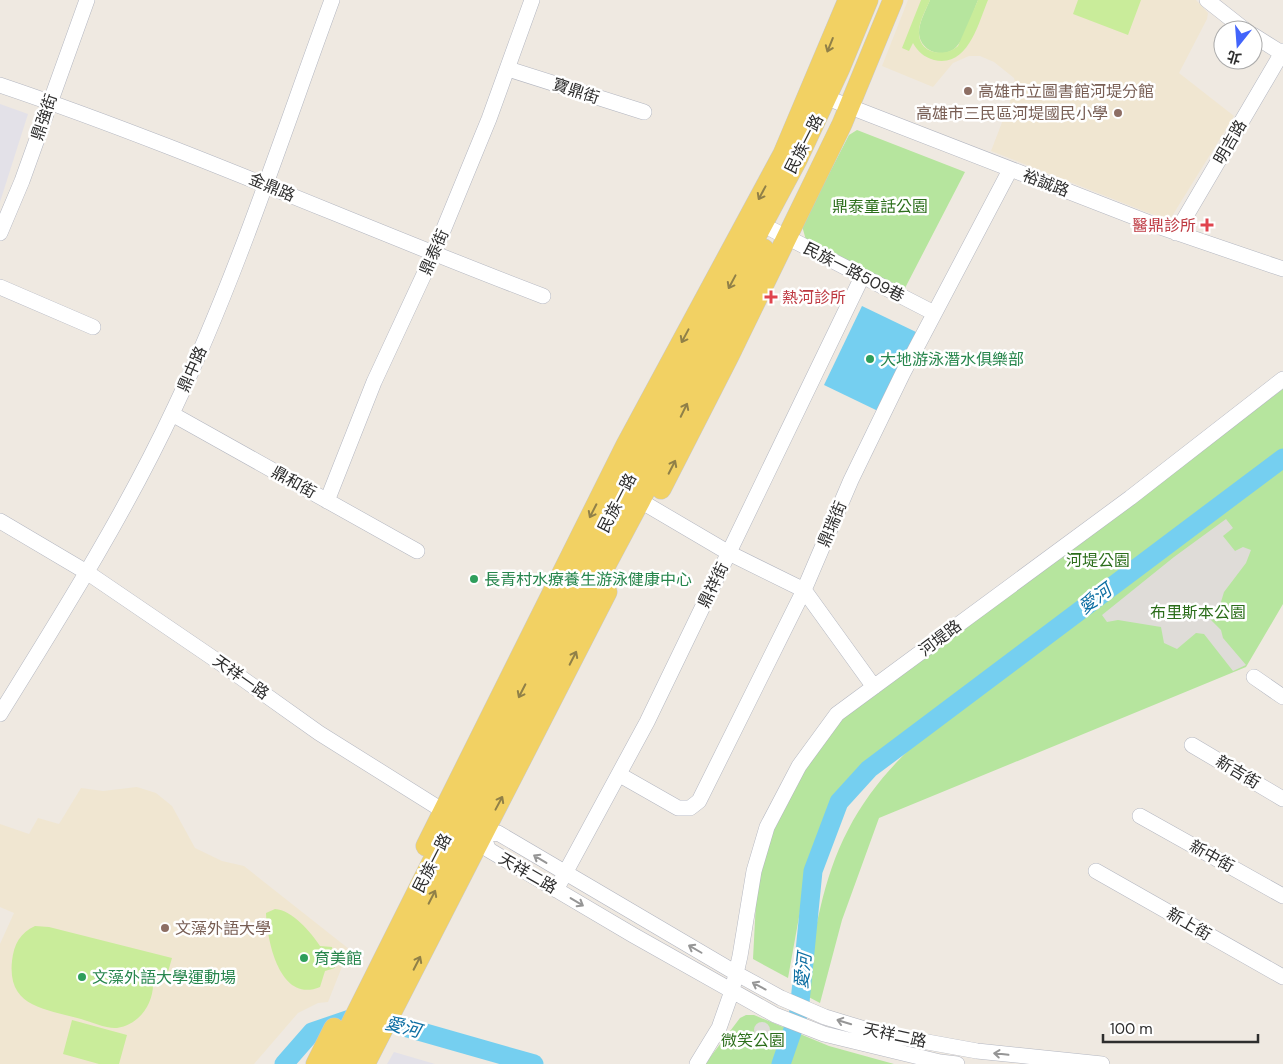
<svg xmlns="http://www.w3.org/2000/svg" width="1283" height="1064" viewBox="0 0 1283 1064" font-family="'DM Sans','Noto Sans TC',sans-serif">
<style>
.industrial{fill:#e3e1e8}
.education{fill:#f0e6d1}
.green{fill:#b6e59e}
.pitch{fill:#c9ec9a}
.plaza{fill:#dfdcd8}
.water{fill:#75cff0}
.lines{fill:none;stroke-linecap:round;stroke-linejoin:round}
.river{stroke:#75cff0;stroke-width:19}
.minor-casing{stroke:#b4b7c1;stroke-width:16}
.major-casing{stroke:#c9c9c9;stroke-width:21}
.minor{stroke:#fff;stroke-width:15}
.major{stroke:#f2d163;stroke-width:20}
.oneway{stroke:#908048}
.oneway2{stroke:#969696}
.education-dot{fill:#8d6e63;stroke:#fff;stroke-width:2}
.health-dot{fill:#e0444e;stroke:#fff;stroke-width:2}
.leisure-dot{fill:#2e9e5b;stroke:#fff;stroke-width:2}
.labels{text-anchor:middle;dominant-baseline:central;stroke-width:5;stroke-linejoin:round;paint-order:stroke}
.street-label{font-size:16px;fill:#2e2e2e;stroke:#fff}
.education-label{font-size:16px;fill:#785e54;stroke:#fff;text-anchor:start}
.park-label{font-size:16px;fill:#2c6e1b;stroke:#fff}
.health-label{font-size:16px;fill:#be3a42;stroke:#fff;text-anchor:end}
.leisure-label{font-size:16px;fill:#27864d;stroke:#fff;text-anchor:start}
.water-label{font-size:18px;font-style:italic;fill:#0d6fa3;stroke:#fff}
</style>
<rect width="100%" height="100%" fill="#efe9e1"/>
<path class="industrial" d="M0,104L28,114L0,202Z
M394,1052L435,1064H387Z"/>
<path class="education" d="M908,0H1196L1208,13L1207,19L1179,73L1234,116L1169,221L991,151L1016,86L1014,78L994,62L980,56H969L953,63L933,87L882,66Z
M137,787L156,793L172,806L195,848L222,861L244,866L349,949L328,1002L318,1003L298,1013L254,1064H0V944L14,913L0,907V824L29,834L38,818L59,824L81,788L103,791Z"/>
<path class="green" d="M930,0H978C972,14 967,35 957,46C945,60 920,52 919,33C919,22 926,10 930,0Z
M857,130L965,172L904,290L806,240L802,226L849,135Z
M1283,389V450L1115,579L865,762L825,815L810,856L788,978L753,959L757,882L768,842L785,801L838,721Z
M1283,467V604L1246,667L879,818L842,920L820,1003L801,993L804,989C815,935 822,879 848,830C889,750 967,701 1036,648C1118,586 1200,526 1283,467Z
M746,1015H754L829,1046L894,1064H705L740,1018Z"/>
<path class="pitch" d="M921,0H930C926,10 918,23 919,34C920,55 946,57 958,46L978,0H988C978,24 968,68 934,60C924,57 918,52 913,43L909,51L902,48Z
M1078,0H1141L1128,35L1073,14Z
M275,909C292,910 311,932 320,946L332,947L335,968L325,971L320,987C280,1004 267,941 266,913Z
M35,926L49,927L172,958L168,972L149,967C161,991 145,1024 117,1028C107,1029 91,1022 81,1019C46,1009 7,1008 12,961C14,944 20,933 35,926Z
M72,1020L127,1035L119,1064H99L63,1054Z"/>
<path class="plaza" d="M1226,519L1233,528L1223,536L1235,551L1243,547L1251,550L1246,563L1224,592L1218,612L1211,620L1221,630L1223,638L1246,665L1233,671L1204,634L1196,633L1177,649L1164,643L1161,627L1118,620L1107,622L1102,615L1174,557Z
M754 1030a8 8 0 1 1 16 0a8 8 0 1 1-16 0Z"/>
<path class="water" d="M862,306L916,332L878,411L824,385Z"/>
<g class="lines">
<path class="river" d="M284,1064L312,1032L350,1019L380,1020L534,1064
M781,1064L799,1012L813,871L839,802L869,769L1283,458"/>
<defs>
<path id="minor" d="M1207,0L1245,30
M1253,35L1283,54
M508,69L644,112
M0,85C184,147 361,227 543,296
M817,94L1160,227L1283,269
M773,230L934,313
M0,233L22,181L87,0
M1176,233L1283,51
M0,287L93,327
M172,414L417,551
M632,496L729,553L804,590L874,687
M327,501L374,382L433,255L489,119L532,0
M0,521L88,573L229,669L319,733L453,817
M1254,677L1283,697
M0,714C62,614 125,514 175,407C237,276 282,136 332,0
M1192,745L1283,799
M620,775L678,808H690L699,801L804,590L851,480L903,373L1010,170
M1140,816L1283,896
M482,835L498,833L741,976L781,998L825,1017L878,1033L977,1051L1102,1064
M482,835L489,850L633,935L775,1015L824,1034L940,1062L957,1064
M1096,871L1283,977
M556,890L647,722L862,277
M697,1064L719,1028L732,991L740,956L754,871L767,827L799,766L837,714L1130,498L1283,379"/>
<path id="major" d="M661,489L729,356L842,124L893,0
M426,846L626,445L783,154L848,0
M316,1064L334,1028
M331,1064L439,848L513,710L700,341L797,160L840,68L868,0
M346,1064L482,798L640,501L764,249
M365,1064L607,592"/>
</defs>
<use href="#minor" class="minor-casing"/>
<use href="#major" class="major-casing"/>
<use href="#minor" class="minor"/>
<use href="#major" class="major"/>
</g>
<defs><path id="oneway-shaft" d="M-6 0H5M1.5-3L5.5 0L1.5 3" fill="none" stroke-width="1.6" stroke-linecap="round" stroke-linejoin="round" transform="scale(1.25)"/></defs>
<g class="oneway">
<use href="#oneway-shaft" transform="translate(830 45) rotate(112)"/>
<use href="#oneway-shaft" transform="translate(762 193) rotate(118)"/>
<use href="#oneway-shaft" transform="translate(732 282) rotate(118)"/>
<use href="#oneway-shaft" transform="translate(685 336) rotate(118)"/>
<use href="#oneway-shaft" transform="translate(684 410) rotate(-64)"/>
<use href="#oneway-shaft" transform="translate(672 467) rotate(-63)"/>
<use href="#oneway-shaft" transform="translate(593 511) rotate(117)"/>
<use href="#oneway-shaft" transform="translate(573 658) rotate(-63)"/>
<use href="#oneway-shaft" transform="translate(522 691) rotate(117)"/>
<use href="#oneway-shaft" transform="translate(499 803) rotate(-62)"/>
<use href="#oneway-shaft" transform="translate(432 897) rotate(-63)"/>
<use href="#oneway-shaft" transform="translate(417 963) rotate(-63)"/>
</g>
<g class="oneway2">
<use href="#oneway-shaft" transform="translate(540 859) rotate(-149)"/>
<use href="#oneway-shaft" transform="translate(577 902) rotate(31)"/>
<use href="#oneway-shaft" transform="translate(695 949) rotate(-150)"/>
<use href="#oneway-shaft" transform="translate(759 986) rotate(-152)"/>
<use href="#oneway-shaft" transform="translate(844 1022) rotate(-163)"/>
<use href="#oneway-shaft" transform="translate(1001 1054) rotate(-174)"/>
</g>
<g class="education-dot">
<circle cx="968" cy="91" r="5"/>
<circle cx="1118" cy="113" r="5"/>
<circle cx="165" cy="928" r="5"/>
</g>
<g class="health-dot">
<path d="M1204.5 217.5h5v5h5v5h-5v5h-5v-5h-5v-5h5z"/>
<path d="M768.5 289.5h5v5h5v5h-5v5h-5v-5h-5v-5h5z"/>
</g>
<g class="leisure-dot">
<circle cx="870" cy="359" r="5"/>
<circle cx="474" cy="579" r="5"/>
<circle cx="304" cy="958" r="5"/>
<circle cx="82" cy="977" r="5"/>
</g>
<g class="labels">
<g class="street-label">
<text transform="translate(576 91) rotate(18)">寶鼎街</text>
<text transform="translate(44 117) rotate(-71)">鼎強街</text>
<text transform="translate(1230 142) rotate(-60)">明吉路</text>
<text transform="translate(804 144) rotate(-63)">民族一路</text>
<text transform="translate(1046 183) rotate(21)">裕誠路</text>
<text transform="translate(272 187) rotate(23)">金鼎路</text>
<text transform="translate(434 252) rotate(-66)">鼎泰街</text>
<text transform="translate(854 272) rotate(27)">民族一路509巷</text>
<text transform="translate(192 369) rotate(-66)">鼎中路</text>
<text transform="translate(294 482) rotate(29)">鼎和街</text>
<text transform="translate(617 503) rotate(-63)">民族一路</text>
<text transform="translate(832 524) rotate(-67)">鼎瑞街</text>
<text transform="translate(713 585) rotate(-64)">鼎祥街</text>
<text transform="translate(940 638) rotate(-37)">河堤路</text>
<text transform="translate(241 677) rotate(35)">天祥一路</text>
<text transform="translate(1238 772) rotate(31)">新吉街</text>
<text transform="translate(1212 856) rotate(29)">新中街</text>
<text transform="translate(432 863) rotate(-63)">民族一路</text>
<text transform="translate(528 873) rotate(30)">天祥二路</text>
<text transform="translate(1189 924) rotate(30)">新上街</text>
<text transform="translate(895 1035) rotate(12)">天祥二路</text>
</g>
<g class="education-label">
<text x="978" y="91">高雄市立圖書館河堤分館</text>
<text x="1108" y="113" text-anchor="end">高雄市三民區河堤國民小學</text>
<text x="175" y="928">文藻外語大學</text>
</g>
<g class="park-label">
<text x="880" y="206">鼎泰童話公園</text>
<text x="1098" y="560">河堤公園</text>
<text x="1198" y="612">布里斯本公園</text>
<text x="753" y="1040">微笑公園</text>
</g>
<g class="health-label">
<text x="1196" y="225">醫鼎診所</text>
<text x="782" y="297" text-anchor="start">熱河診所</text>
</g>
<g class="leisure-label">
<text x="880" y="359">大地游泳潛水俱樂部</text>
<text x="484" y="579">長青村水療養生游泳健康中心</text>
<text x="314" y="958">育美館</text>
<text x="92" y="977">文藻外語大學運動場</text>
</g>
<g class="water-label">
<text transform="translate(1095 599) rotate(-37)">愛河</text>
<text transform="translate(803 971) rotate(-84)">愛河</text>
<text transform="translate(403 1027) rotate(15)">愛河</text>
</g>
</g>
<g transform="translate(1238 45) rotate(197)"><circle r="24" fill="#ffffff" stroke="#ababab"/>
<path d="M0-4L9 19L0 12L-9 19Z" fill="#4264fb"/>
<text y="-8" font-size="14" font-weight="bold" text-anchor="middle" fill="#2e2e2e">北</text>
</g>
<path d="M1103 1034v8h155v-8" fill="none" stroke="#2e2e2e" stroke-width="2.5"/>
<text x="1110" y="1034" font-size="15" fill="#2e2e2e" stroke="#ffffff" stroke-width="4" paint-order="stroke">100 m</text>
</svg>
